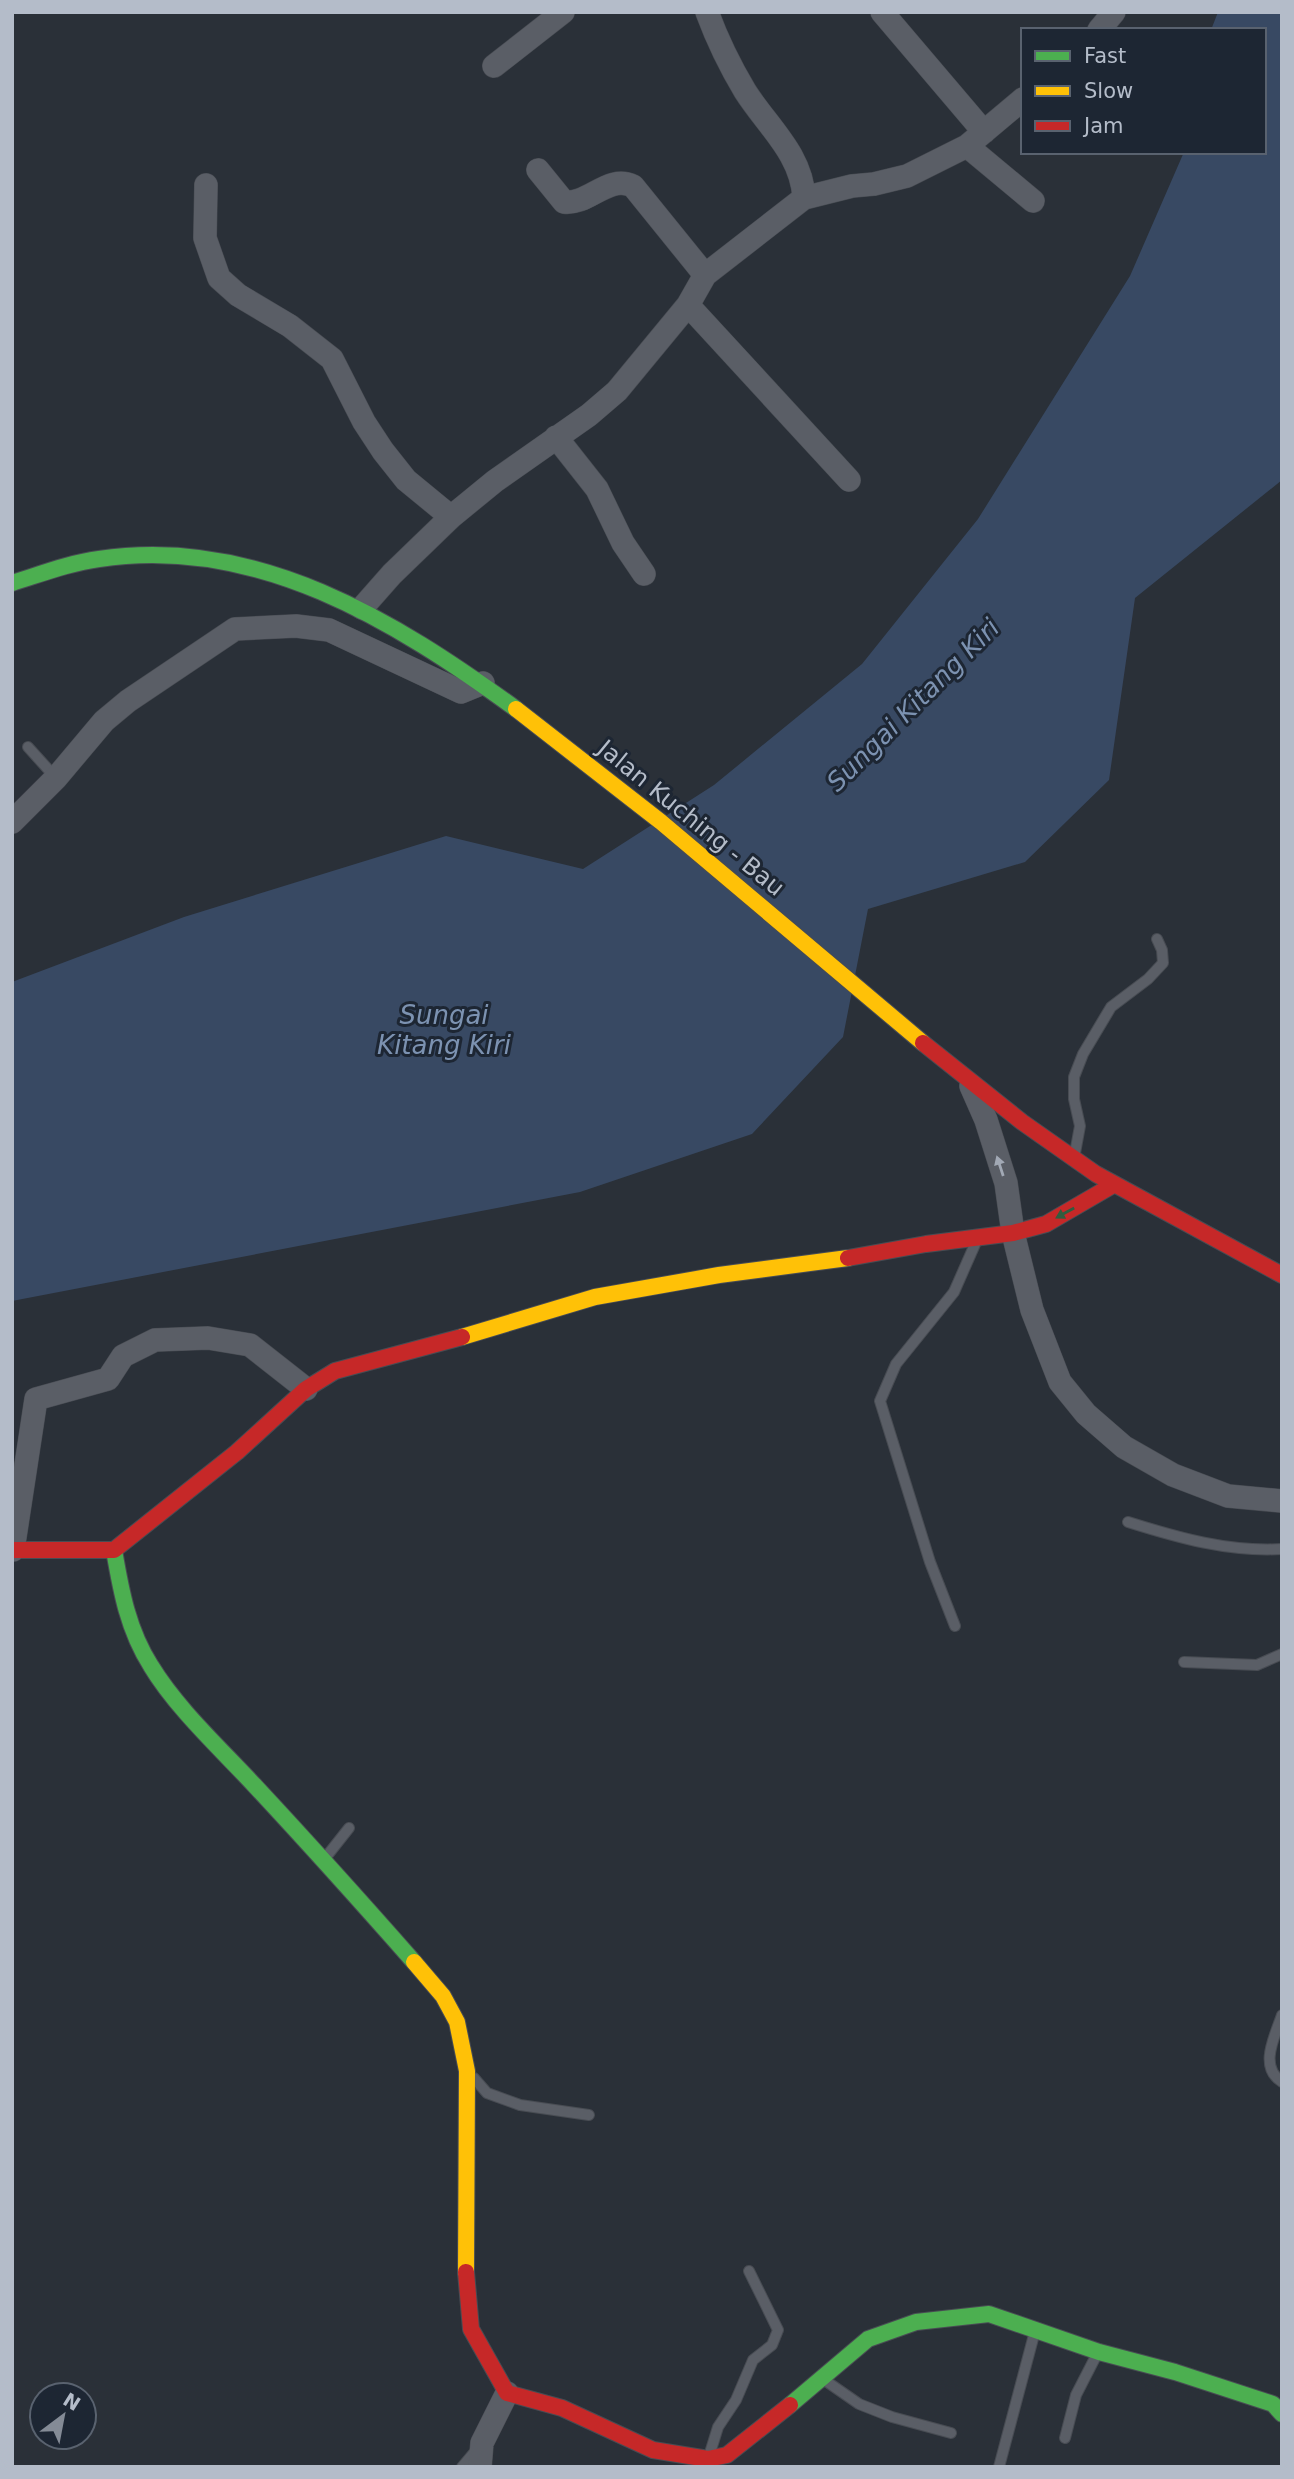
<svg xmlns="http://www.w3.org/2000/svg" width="1294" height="2479" viewBox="0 0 1294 2479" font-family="'DejaVu Sans',sans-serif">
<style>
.water{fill:#384963}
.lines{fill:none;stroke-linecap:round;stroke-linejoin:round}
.lane-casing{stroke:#484c53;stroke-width:12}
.street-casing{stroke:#484c53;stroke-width:24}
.fast-casing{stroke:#484c53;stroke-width:18}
.slow-casing{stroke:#484c53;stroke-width:18}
.jam-casing{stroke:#484c53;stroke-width:18}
.lane{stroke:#5a5e66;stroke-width:10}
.street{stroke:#5a5e66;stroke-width:23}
.fast{stroke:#4caf50;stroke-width:16}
.slow{stroke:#ffc107;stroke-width:16}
.jam{stroke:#c62828;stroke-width:16}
.oneway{fill:#a2a9b5}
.oneway2{fill:#305d3f}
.labels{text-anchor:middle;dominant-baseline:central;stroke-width:6;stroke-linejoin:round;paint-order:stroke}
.street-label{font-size:24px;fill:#b4bcc9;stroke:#1d2633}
.water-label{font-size:26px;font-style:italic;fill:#7c92b1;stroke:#1d2633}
</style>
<rect width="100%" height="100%" fill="#2a3038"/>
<path class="water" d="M1218,12H1282V480L1135,598L1109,780L1025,862L868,909L843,1037L752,1134L580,1192L12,1301V982L184,917L446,836L583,869L714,785L862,664L978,519L1130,276L1184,152H1264V30H1211Z"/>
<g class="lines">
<defs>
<path id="lane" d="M28,747L56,778
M1075,1153L1080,1126L1074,1099V1077L1083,1054L1111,1007L1148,979L1163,963L1162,950L1157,939
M1128,1522C1179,1538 1228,1552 1282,1549
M955,1626L930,1562L880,1401L896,1364L954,1292L976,1242
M1184,1662L1257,1665L1282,1654
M326,1857L349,1828
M1282,2015C1275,2036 1258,2067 1282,2082
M474,2078L487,2093L520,2105L589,2115
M823,2379L859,2404L892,2417L951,2433
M1065,2438L1076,2395L1097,2354
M710,2453L718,2427L736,2400L753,2360L772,2345L778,2330L749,2271
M462,2467L478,2448
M999,2467L1035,2331"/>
<path id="street" d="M882,12L984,132
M1099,30L1114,12
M494,66L563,12
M967,146L1033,201
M538,170L564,202C589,205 608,174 633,186L705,275
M206,185L205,238L219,278L238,295L290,326L332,359L364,422L383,451L406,480L451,517
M804,198L852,186L874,184L907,176L967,146L1023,99
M688,305L849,480
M556,437L597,489L623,543L644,574
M362,608L392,574L451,517L495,481L589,415L617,391L688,305L705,275L804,198C802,154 767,126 745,91C730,66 717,39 707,12
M12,822L56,778L104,721L128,701L235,629L296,626L329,630L461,692L483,683
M971,1086L986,1120L1006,1183L1013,1233L1032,1310L1060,1382L1086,1414L1124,1447L1173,1475L1228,1496L1282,1501
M13,1550L36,1399L108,1379L123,1356L155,1340L208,1338L250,1345L306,1389
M480,2467L482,2443L507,2393"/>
<path id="fast" d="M12,583C41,574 69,563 99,559C257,535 395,621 516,709
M114,1550C121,1591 128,1630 151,1666C177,1709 222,1750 256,1787C310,1845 362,1903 414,1962
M790,2405L868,2339L916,2322L989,2314L1099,2352L1175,2372L1273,2404L1282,2414"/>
<path id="slow" d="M516,709L661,822L923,1043
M462,1337L595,1297L719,1275L848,1258
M414,1962L443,1996L457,2022L467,2071L466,2272"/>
<path id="jam" d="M923,1043L1022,1122L1096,1174L1282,1275
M848,1258L926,1244L1013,1233L1046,1224L1113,1185
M12,1550H114L237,1452L306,1389L335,1371L462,1337
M466,2272L471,2329L507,2393L562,2408L653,2450L708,2459L727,2455L790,2405"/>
</defs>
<use href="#lane" class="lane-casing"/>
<use href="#street" class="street-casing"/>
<use href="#fast" class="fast-casing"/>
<use href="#slow" class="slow-casing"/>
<use href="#jam" class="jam-casing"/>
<use href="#lane" class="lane"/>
<use href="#street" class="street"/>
<use href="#fast" class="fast"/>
<use href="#slow" class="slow"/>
<use href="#jam" class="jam"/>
</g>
<defs><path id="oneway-solid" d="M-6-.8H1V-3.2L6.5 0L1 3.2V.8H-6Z" transform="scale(1.75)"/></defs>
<use class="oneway" href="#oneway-solid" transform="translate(1000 1166) rotate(-108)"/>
<use class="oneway2" href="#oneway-solid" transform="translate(1065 1213) rotate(151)"/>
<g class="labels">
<g class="street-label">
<text transform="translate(691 818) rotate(39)">Jalan Kuching - Bau</text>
</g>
<g class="water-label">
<text transform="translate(913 705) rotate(-45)">Sungai Kitang Kiri</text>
<text x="444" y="1015">Sungai<tspan x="444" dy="30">Kitang Kiri</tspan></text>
</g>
</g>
<rect width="1294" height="2479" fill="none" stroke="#b4bcc9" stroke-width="28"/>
<rect x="1021" y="28" width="245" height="126" fill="#1d2633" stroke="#59626f" stroke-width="2"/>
<rect x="1035" y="51" width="35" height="10" fill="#4caf50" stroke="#59626f" stroke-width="2"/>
<text x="1084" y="63" font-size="21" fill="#b4bcc9">Fast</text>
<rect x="1035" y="86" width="35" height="10" fill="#ffc107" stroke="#59626f" stroke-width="2"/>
<text x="1084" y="98" font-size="21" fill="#b4bcc9">Slow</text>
<rect x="1035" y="121" width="35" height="10" fill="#c62828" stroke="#59626f" stroke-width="2"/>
<text x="1084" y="133" font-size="21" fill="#b4bcc9">Jam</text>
<g transform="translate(63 2416) rotate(32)"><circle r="33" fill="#1d2633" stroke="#59626f" stroke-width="2"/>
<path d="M0-5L12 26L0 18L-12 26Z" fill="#848b96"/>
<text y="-10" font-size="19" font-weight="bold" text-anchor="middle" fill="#b4bcc9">N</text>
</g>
</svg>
